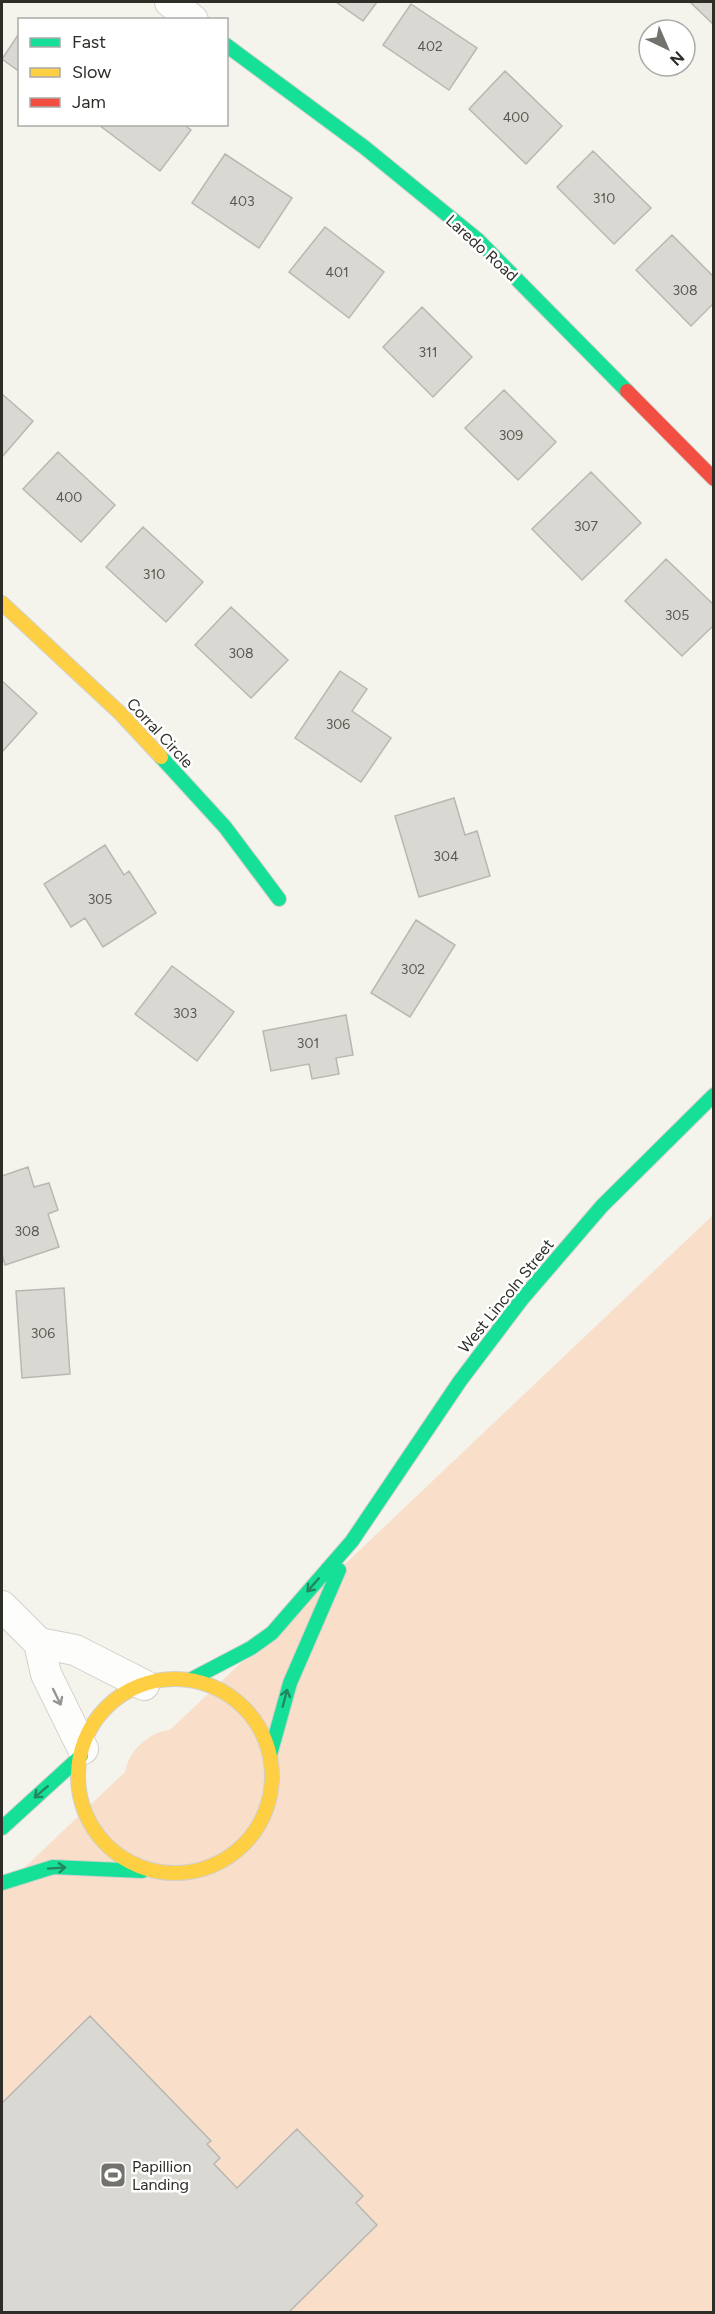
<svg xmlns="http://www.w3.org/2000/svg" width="715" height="2314" viewBox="0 0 715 2314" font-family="Figtree,sans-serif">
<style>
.green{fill:#f9dfc9}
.building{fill:#d9d8d2;stroke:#b9b7b2;stroke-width:1.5}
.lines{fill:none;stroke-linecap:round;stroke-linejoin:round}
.street-casing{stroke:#d1d0ca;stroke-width:32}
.fast-casing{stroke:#d1d0ca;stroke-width:16}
.slow-casing{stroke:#d1d0ca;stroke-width:16}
.jam-casing{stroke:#d1d0ca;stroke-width:16}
.street{stroke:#fdfdfc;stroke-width:30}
.fast{stroke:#16e098;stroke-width:14}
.slow{stroke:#ffcf43;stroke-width:14}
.jam{stroke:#f24e42;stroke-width:14}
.oneway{stroke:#228660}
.oneway2{stroke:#969592}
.labels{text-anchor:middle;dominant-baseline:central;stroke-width:5;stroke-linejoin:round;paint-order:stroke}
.number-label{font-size:14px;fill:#595852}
.street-label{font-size:16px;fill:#2e2d28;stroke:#fff}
.poi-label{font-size:16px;fill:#2e2d28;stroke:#fff;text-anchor:start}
</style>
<rect width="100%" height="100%" fill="#f4f3ec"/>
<path class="green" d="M713,1215V2312H2V1889L125,1772C129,1751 148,1732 170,1730Z"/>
<path class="building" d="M336,2H377L363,21Z
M690,2H714V25Z
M411,4L477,48L449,90L383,45Z
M20,32V72L2,59Z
M505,71L562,126L526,164L469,109Z
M183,124L191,130L160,171L99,125Z
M593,151L651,208L614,244L557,187Z
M225,154L292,198L259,248L192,203Z
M325,227L384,272L349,318L289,272Z
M672,235L714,277V303L691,326L636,270Z
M422,307L472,357L433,397L383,347Z
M504,390L556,442L518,480L465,428Z
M2,394L33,421L2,457Z
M58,452L115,505L81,542L23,489Z
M591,472L641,523L582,580L532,529Z
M143,527L203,582L166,622L106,567Z
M666,559L714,605V625L682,656L625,601Z
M231,607L288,660L251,698L195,645Z
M340,671L367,689L352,711L391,738L361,782L295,738Z
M2,681L37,713L2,752Z
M454,798L465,835L477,831L490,876L419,897L395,816Z
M105,845L124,875L129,871L156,913L103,947L85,918L71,927L44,884Z
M416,920L455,945L410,1017L371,993Z
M172,966L234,1012L197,1061L135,1014Z
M346,1015L353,1055L336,1058L339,1074L312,1079L309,1064L271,1071L263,1031Z
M28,1167L34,1187L49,1183L58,1210L48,1214L59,1247L5,1265L2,1254V1176Z
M64,1288L70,1374L22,1378L16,1291Z
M90,2016L211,2141L207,2144L220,2158L214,2164L237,2188L297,2129L363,2196L356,2203L377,2225L289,2312H2V2103Z"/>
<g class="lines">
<defs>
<path id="street" d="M170,2L193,20
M2,1606L39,1643L46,1674L83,1749
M39,1643L75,1650L144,1685"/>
<path id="fast" d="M226,45L364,147L478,240L627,391
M161,757L225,827L279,899
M190,1680L251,1648L272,1633L352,1541L460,1381L522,1299L602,1206L714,1095
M270,1755L290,1683L339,1570
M2,1828L81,1756
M2,1883L53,1867L142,1871"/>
<path id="slow" d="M2,603L121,714L161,757
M78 1776a97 97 0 1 1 194 0a97 97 0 1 1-194 0Z"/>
<path id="jam" d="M627,391L714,479"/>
</defs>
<use href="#street" class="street-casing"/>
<use href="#fast" class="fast-casing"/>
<use href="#slow" class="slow-casing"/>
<use href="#jam" class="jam-casing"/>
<use href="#street" class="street"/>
<use href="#fast" class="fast"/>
<use href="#slow" class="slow"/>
<use href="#jam" class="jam"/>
</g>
<defs><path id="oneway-shaft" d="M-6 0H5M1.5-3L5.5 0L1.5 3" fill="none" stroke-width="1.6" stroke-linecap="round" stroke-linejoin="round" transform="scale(1.5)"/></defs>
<g class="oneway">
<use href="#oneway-shaft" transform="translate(313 1585) rotate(131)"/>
<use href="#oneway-shaft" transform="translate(285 1698) rotate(-75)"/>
<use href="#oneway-shaft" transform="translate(41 1792) rotate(139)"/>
<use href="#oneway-shaft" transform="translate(57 1868) rotate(-4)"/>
</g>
<use class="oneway2" href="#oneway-shaft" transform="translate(57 1697) rotate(64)"/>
<defs>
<symbol id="stadium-square" viewBox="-11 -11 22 22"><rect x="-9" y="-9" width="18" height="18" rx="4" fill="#73726d" stroke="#fff"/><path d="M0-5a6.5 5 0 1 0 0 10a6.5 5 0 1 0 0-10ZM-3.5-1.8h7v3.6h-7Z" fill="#fff"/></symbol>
</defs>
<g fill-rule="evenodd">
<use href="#stadium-square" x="98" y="2160" width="30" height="30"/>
</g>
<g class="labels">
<g class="number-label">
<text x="430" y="46">402</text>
<text x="516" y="117">400</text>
<text x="604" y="198">310</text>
<text x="242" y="201">403</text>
<text x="337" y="272">401</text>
<text x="685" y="290">308</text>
<text x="428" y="352">311</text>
<text x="511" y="435">309</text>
<text x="69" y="497">400</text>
<text x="586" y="526">307</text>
<text x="154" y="574">310</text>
<text x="677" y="615">305</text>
<text x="241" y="653">308</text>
<text x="338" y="724">306</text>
<text x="446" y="856">304</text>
<text x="100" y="899">305</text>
<text x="413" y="969">302</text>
<text x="185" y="1013">303</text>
<text x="308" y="1043">301</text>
<text x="27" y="1231">308</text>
<text x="43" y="1333">306</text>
</g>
<g class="street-label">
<text transform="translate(482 248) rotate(42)">Laredo Road</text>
<text transform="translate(160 733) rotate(47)">Corral Circle</text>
<text transform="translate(506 1296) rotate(-51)">West Lincoln Street</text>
</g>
<g class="poi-label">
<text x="132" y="2166">Papillion<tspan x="132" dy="18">Landing</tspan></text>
</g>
</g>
<rect width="715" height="2314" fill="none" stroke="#2e2d28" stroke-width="6"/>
<rect x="18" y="18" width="210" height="108" fill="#ffffff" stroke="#ababa9" stroke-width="1.5"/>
<rect x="30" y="38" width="30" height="9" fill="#16e098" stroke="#ababa9" stroke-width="1.5"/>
<text x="72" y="48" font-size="18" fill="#2e2d28">Fast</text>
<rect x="30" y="68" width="30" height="9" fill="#ffcf43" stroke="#ababa9" stroke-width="1.5"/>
<text x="72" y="78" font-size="18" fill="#2e2d28">Slow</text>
<rect x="30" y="98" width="30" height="9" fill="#f24e42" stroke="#ababa9" stroke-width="1.5"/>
<text x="72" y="108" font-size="18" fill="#2e2d28">Jam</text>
<g transform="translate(667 48) rotate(136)"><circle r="28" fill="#ffffff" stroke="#ababa9" stroke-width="1.5"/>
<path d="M0-4.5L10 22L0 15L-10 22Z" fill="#73726d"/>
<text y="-9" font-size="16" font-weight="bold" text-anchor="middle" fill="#2e2d28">N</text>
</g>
</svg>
